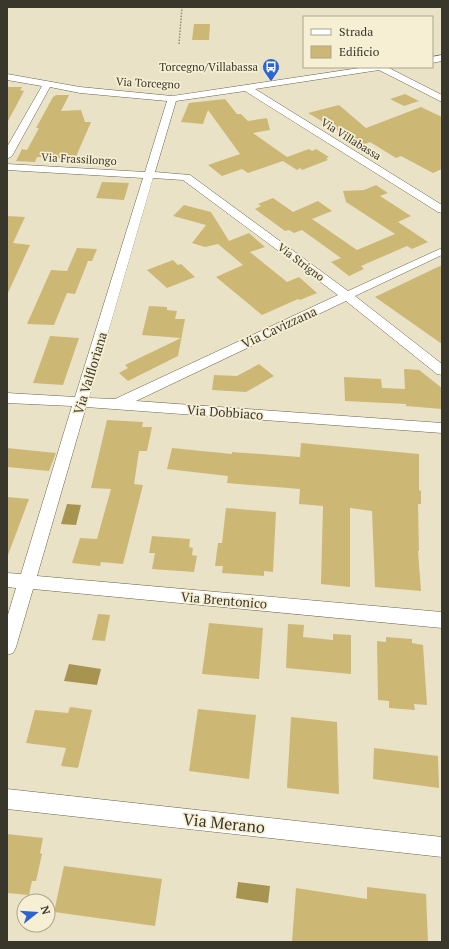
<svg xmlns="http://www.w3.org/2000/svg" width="449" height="949" viewBox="0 0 449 949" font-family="'PT Serif',serif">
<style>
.water{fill:#a89451}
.building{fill:#ccb874}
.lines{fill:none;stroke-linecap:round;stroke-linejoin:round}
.street-casing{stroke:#6a634b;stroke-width:1}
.path{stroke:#908b78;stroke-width:1.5;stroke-dasharray:1.5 1.5;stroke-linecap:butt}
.street{fill:#fff;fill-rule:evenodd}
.labels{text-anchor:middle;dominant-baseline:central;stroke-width:3.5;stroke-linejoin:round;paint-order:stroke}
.far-poi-label{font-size:11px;fill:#39362b;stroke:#f7efd4;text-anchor:end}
.far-street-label{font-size:11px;fill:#39362b;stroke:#f7efd4}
.street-label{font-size:13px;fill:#39362b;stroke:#f7efd4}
.near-street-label{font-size:16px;fill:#39362b;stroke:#f7efd4}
</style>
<rect width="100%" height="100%" fill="#eae2c7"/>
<path class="water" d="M67,504L81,505L76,525L61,524Z
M69,664L101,669L97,685L64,681Z
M238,882L270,886L268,903L236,898Z"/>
<path class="building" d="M194,24H210L209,40H192Z
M7,87H22L20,90L24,91L7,123Z
M405,94L419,101L404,106L390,99Z
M56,95H69L61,111L81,110L85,122H91L75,159L37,157L35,162L16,161L22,149L27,150L39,128H36L53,97Z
M225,99L237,114H241L248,121L267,118L270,130L253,133L287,157L309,149L312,151L316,149L329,157L326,158L328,160L302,170L300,168L297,170L283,161L248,173L242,169L222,176L208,165L240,154L208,110L203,124L181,122L189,103Z
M339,105L366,128L421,107L442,117V169L433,173L401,156L396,158L370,142L362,145L308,113Z
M102,182L129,183L124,200L96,198Z
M376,185L388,193L380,196L411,216L398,222L428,242L412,249L407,246L361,266L364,269L349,276L331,262L341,258L302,230L294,233L289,230L285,231L255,209L261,206L258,204L273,198L293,212L318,201L332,211L312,219L357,250L395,234L346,202L343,191L364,190Z
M184,205L211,212L229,241L249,233L265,247L250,252L287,282L299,277L317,293L300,300L298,299L262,315L216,277L243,265L218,244L205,247L192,243L206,225L173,216Z
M7,216L25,217L13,243L30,245L7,295Z
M77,248L97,249L92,261H88L75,294L67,293L54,325L27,324L51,270L67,271Z
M173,260L178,265L181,264L195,277L167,288L147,270Z
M442,265V344L375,297Z
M149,306L167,307V310L177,311L175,319H185L178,356L128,381L119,373L128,368L125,365L181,338L142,335Z
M50,336L79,338L63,385L33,383Z
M259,364L274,376L246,392L212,390L214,375L237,376Z
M404,369L419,370L442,388V409L406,406V404L345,401L344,377L381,379L382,388L405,389Z
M107,420L143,422L142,427H152L147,451H139L134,484L143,485L123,564L101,562L100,566L72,563L80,538L97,539L111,489L91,488Z
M301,443L419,454V490L421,491V504H418L419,551H418L421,591L375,587L372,511L350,508V587L321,584L323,506L299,504L300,489L227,483L228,476L167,469L172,448L232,454V452L300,457Z
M7,448L56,453L49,471L7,467Z
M7,497L29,499L8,555H7Z
M226,508L276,512L273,572L264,571V576L222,573L223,566H215L218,543H222Z
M152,536L190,539L189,547L193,548L192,555L197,556L194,572L152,569L155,553H149Z
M98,614L110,615L105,641L92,640Z
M209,623L263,628L259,679L202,674Z
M288,624L304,625L303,637L333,640V634L351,635V674L286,668Z
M386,637L412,639V643L423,645L427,705L414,704L415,710L389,708V701L378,700L377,641L386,642Z
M70,707L92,710L78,768L61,766L66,748L26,743L35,710L68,713Z
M198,709L256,715L249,779L189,771Z
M291,717L337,722L339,794L287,788Z
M374,748L438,756L439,788L373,779Z
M7,834L43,838L40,853L42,854L36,881H32L29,895L7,893Z
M64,866L162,879L155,926L54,912Z
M367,887L426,894L428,942H292L296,888L367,899Z"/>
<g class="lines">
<defs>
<path id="street" d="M442,55V61L432,63V57Z
M366,67H387L442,95V102L379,70L255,89L442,205V213L438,212L245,91L176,101L155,172L190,175L348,291L442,248V255L355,296L442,364V375L437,374L346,301L136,401L442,423V433L86,407L37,576L442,612V628L33,589L16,647L13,653L7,655V618L16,588L7,587V573L21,574L72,406L7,403V393L75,397L143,178L7,170V164L145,172L167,101L80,93L50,87L12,156L7,159V147L42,86L7,80V74L80,87L172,96ZM153,178L183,180L338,295L115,399L89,398Z
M7,789L442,837V857L7,809Z"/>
</defs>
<use href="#street" class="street-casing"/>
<path class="path" d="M179,44L182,7"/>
<use href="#street" class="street"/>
</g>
<defs>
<symbol id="bus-pin" viewBox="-11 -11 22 30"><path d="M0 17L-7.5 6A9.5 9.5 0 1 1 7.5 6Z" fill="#2b65d2" stroke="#f7efd4"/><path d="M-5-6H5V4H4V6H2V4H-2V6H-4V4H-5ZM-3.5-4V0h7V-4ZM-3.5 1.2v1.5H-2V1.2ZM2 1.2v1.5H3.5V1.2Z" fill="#fff"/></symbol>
</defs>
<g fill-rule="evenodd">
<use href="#bus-pin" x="261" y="57" width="20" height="27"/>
</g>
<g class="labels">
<g class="far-poi-label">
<text x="258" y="67">Torcegno/Villabassa</text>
</g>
<g class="far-street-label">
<text transform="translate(148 83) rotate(3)">Via Torcegno</text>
<text transform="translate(351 139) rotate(32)">Via Villabassa</text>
<text transform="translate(79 159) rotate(3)">Via Frassilongo</text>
<text transform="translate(301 262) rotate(37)">Via Strigno</text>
</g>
<g class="street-label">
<text transform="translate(279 327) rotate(-25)">Via Cavizzana</text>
<text transform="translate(90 373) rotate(-73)">Via Valfloriana</text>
<text transform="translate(225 412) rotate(4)">Via Dobbiaco</text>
<text transform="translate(224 600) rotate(5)">Via Brentonico</text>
</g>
<g class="near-street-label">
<text transform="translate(224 823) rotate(6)">Via Merano</text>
</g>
</g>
<rect width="449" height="949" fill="none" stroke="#39362b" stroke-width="16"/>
<rect x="303" y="16" width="130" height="52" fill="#f7efd4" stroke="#aba590"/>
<rect x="311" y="29" width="20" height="6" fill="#ffffff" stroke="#aba590"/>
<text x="339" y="36" font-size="12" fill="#39362b">Strada</text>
<rect x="311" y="46" width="20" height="12" fill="#ccb874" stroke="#aba590"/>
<text x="339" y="56" font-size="12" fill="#39362b">Edificio</text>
<g transform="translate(36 913) rotate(73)"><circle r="19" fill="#f7efd4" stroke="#aba590"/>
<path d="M0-3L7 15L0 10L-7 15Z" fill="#2b65d2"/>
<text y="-6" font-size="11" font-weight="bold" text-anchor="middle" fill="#39362b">N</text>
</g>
</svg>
